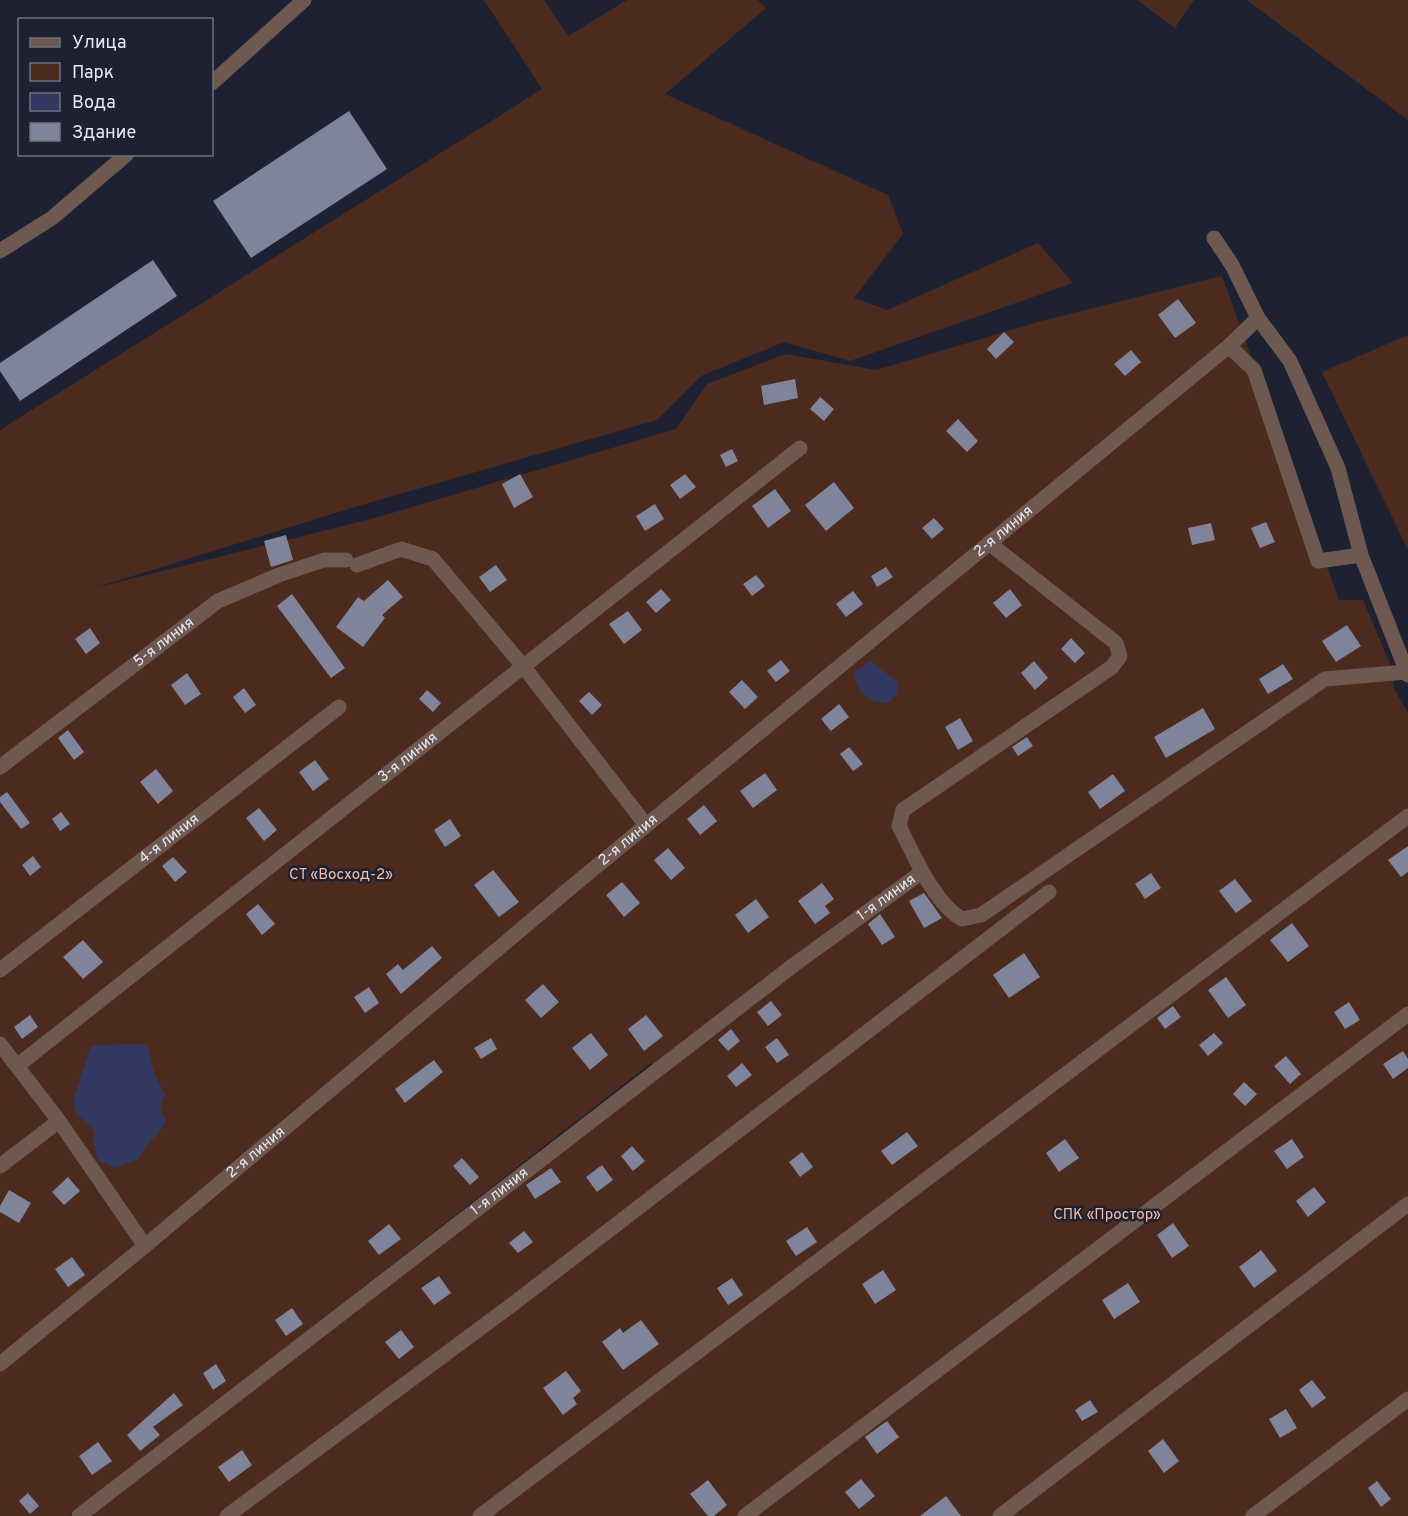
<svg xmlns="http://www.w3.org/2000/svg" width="1408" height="1516" viewBox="0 0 1408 1516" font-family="Overpass,sans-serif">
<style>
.green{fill:#4c2b1e}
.water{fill:#323960}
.building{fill:#7f849a}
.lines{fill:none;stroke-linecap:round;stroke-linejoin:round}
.minor{stroke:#6e5951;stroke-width:15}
.labels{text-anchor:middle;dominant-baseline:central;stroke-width:5;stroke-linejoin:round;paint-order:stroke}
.street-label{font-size:15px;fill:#e5e8f4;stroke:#1d2132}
.park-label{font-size:15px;fill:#fbbda5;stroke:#1d2132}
</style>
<rect width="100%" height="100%" fill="#1d2132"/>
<path class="green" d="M484,0H544L568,36L627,0H758L766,8L665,94L888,195L903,234L854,298L887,310L1038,243L1073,283L850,361L784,342L701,376L657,420L358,506L94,588L375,518L676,429L707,384L786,354L876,370L1045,320L1222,276L1339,600H1363L1391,666L1394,689L1408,713V1516H87L659,1073L651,1063L69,1516H0V430L542,89Z
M1137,0H1194L1175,28Z
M1247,0H1408V120Z
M1408,335V548H1407L1322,372Z"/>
<path class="water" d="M870,661L898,682L897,693L890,702C868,705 858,693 854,673Z
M124,1044H147L154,1073L165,1095L160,1110L166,1121C158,1136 145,1143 139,1159L115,1168L98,1160L93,1142L95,1132L75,1111L74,1097L91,1046Z"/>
<path class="building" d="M349,111L387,169L251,258L213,201Z
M153,260L177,296L20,401L0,371V363Z
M1178,299L1196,323L1175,338L1158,315Z
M1004,332L1014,342L996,359L987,349Z
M1131,350L1141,362L1125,376L1114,364Z
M795,379L798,398L764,405L761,386Z
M820,397L834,409L824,421L810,409Z
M958,419L978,441L967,452L946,431Z
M732,449L738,461L726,467L720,455Z
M520,474L533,497L514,508L502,484Z
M685,474L696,487L680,499L670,485Z
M834,482L854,508L826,531L805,505Z
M775,489L791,511L768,528L752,506Z
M655,504L664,519L645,531L636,516Z
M934,518L944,529L932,539L922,528Z
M1266,522L1275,542L1260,548L1251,528Z
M1211,523L1215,540L1192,545L1188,528Z
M286,535L293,560L271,567L264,541Z
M496,565L507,580L490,592L479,577Z
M886,567L893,577L877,587L871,576Z
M756,575L765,586L752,596L743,584Z
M388,580L403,597L382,615L385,618L363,647L336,627L358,597L364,601Z
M661,589L671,600L656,613L646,602Z
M1010,589L1022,605L1006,618L993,603Z
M853,591L863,604L846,617L836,604Z
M292,594L345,668L331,678L277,606Z
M628,611L642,630L624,644L609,624Z
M1347,625L1361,646L1336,662L1322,641Z
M90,628L100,643L86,654L75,639Z
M1071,638L1085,653L1075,663L1061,649Z
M781,660L790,671L776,682L767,671Z
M1034,661L1048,678L1035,690L1021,673Z
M1283,664L1293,679L1268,694L1259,679Z
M187,673L201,694L185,705L171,685Z
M742,680L758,697L745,709L729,692Z
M244,688L256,705L245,713L233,697Z
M427,690L441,703L433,712L419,699Z
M589,692L602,705L592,715L579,701Z
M839,704L849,717L831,731L821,719Z
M1203,708L1215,729L1166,758L1154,737Z
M960,718L973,741L958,750L945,727Z
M68,730L84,752L74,760L58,738Z
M1027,737L1033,746L1018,756L1012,747Z
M849,747L863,764L853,771L840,754Z
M315,760L329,779L313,791L299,772Z
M156,769L173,791L158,804L140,782Z
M765,773L777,790L753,808L740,791Z
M1113,774L1125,791L1100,809L1088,792Z
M7,792L30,823L21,829L0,802V797Z
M704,805L717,821L700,835L687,819Z
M259,808L277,830L264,841L246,818Z
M61,812L70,824L60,831L52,819Z
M450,819L461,836L445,847L434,830Z
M1408,846V872L1401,877L1388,860Z
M668,848L685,868L671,880L654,860Z
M33,856L41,867L30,876L22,865Z
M173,857L187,872L175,882L162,866Z
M493,870L519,902L499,917L474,885Z
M1151,873L1161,888L1145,899L1135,884Z
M1235,879L1252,901L1236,913L1219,891Z
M622,882L640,903L624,917L606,895Z
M822,883L834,899L825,906L830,913L815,924L798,901Z
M924,893L942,918L924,928L909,901Z
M756,899L769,917L748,933L735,915Z
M258,904L275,924L262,935L246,914Z
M880,914L895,937L882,945L868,924Z
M1292,923L1309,946L1288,962L1270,940Z
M83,940L103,962L83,979L63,957Z
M432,946L442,958L401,994L386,974L398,964L403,970Z
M1024,953L1040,977L1009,998L993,975Z
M1226,977L1246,1005L1228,1018L1208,990Z
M543,984L559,1002L541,1018L525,1000Z
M369,987L379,1003L365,1013L354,997Z
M771,1001L782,1015L768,1026L757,1012Z
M1349,1002L1360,1020L1345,1029L1334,1012Z
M1173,1006L1181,1017L1165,1029L1157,1018Z
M30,1015L38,1027L22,1039L14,1027Z
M646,1015L663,1036L644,1051L628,1029Z
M731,1029L740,1041L728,1051L718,1040Z
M591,1033L608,1055L590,1070L572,1048Z
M1214,1033L1223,1043L1208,1056L1199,1045Z
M491,1038L497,1049L481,1059L474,1048Z
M777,1038L789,1055L777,1063L765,1047Z
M1403,1051L1408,1059V1068L1393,1079L1383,1064Z
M1286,1056L1301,1074L1290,1084L1274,1066Z
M434,1060L443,1072L405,1103L395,1089Z
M742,1063L752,1075L736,1087L727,1076Z
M1244,1082L1257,1094L1245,1106L1233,1094Z
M907,1132L918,1146L892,1165L881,1151Z
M1065,1139L1079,1158L1059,1172L1046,1153Z
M1292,1139L1304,1157L1287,1169L1274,1151Z
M632,1146L645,1161L633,1171L621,1156Z
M802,1152L813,1167L800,1177L789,1162Z
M462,1158L479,1177L470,1185L453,1166Z
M602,1165L613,1180L597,1192L586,1177Z
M551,1168L561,1182L535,1199L526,1185Z
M68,1177L80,1191L64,1205L52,1192Z
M1314,1187L1326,1202L1308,1217L1296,1201Z
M9,1190L31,1203L19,1223L0,1212V1206Z
M1173,1223L1189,1246L1172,1258L1157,1235Z
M389,1224L401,1239L379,1255L368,1241Z
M807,1227L817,1242L796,1256L786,1241Z
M524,1231L533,1242L518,1253L509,1243Z
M1261,1250L1277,1271L1254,1288L1239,1267Z
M72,1257L85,1275L68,1287L55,1269Z
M883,1270L896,1290L875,1304L862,1284Z
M439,1276L451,1293L434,1305L421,1288Z
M732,1278L743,1295L728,1305L717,1288Z
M1128,1283L1140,1302L1114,1319L1102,1300Z
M292,1308L303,1324L286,1336L275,1320Z
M641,1320L659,1344L623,1370L602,1342L620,1328L623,1333Z
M401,1330L414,1347L399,1359L385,1342Z
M216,1364L226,1381L213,1390L203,1373Z
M566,1371L581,1391L573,1398L577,1404L563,1415L543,1388Z
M1312,1380L1326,1398L1312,1408L1299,1390Z
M174,1393L183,1405L153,1427L160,1435L140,1451L127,1435Z
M1090,1400L1098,1412L1082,1421L1075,1410Z
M1286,1409L1297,1428L1280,1438L1269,1419Z
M887,1421L899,1437L877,1454L865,1437Z
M1163,1439L1179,1461L1164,1473L1148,1451Z
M98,1442L112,1461L92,1475L79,1456Z
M242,1450L252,1465L229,1482L218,1467Z
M861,1479L875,1496L859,1509L845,1492Z
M708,1480L727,1505L714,1516H708L690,1494Z
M1377,1481L1391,1499L1381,1507L1368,1488Z
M28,1493L39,1506L30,1514L19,1501Z
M946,1496L961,1516H920Z"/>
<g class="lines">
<g class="minor">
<path d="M212,83L304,0"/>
<path d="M1214,238L1232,265L1258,318L1290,361L1338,468L1361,555L1408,675"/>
<path d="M0,251L52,218L127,154"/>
<path d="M1229,346L1254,370L1318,561L1361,555"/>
<path d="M989,543L1116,643L1120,656L1112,667L903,810L899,826C914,855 934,903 962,919L981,915L1325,679L1406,672"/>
<path d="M357,565L401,549L433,559L523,666L646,825"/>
<path id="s1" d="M0,767L218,601L279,575L324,560H346"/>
<path id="s2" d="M0,970L339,707"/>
<path d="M0,1044L59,1121L145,1246"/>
<path id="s3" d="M17,1066L800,448"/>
<path d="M0,1166L59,1121"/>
<path id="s4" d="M0,1364L145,1246L575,884L1229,346L1258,318"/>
<path id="s5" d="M79,1516L795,964L922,872"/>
<path d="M227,1516L513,1304L1049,892"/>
<path d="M480,1516L1408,816"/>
<path d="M745,1516L1408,1014"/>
<path d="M1000,1516L1408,1204"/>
<path d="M1253,1516L1408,1399"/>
</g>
</g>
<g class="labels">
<g class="street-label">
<text stroke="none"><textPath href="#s4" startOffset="1304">2-я линия</textPath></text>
<text stroke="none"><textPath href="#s1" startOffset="206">5-я линия</textPath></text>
<text stroke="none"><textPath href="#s3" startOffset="498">3-я линия</textPath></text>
<text stroke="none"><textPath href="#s2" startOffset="214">4-я линия</textPath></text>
<text stroke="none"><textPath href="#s4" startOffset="818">2-я линия</textPath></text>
<text stroke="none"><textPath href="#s5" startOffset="1017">1-я линия</textPath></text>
<text stroke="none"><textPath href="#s4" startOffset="332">2-я линия</textPath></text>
<text stroke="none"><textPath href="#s5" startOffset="531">1-я линия</textPath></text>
</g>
<g class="park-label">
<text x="341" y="875">СТ «Восход-2»</text>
<text x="1107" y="1215">СПК «Простор»</text>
</g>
</g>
<rect x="18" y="18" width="195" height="138" fill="#1d2132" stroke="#6d7180" stroke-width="1.5"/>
<rect x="30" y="38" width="30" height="9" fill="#6e5951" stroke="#6d7180" stroke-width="1.5"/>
<text x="72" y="48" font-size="18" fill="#e5e8f4">Улица</text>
<rect x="30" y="63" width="30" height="18" fill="#4c2b1e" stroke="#6d7180" stroke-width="1.5"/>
<text x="72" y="78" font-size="18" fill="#e5e8f4">Парк</text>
<rect x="30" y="93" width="30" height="18" fill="#323960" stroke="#6d7180" stroke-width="1.5"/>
<text x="72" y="108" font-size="18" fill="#e5e8f4">Вода</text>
<rect x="30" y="123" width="30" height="18" fill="#7f849a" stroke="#6d7180" stroke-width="1.5"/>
<text x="72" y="138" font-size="18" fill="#e5e8f4">Здание</text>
</svg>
